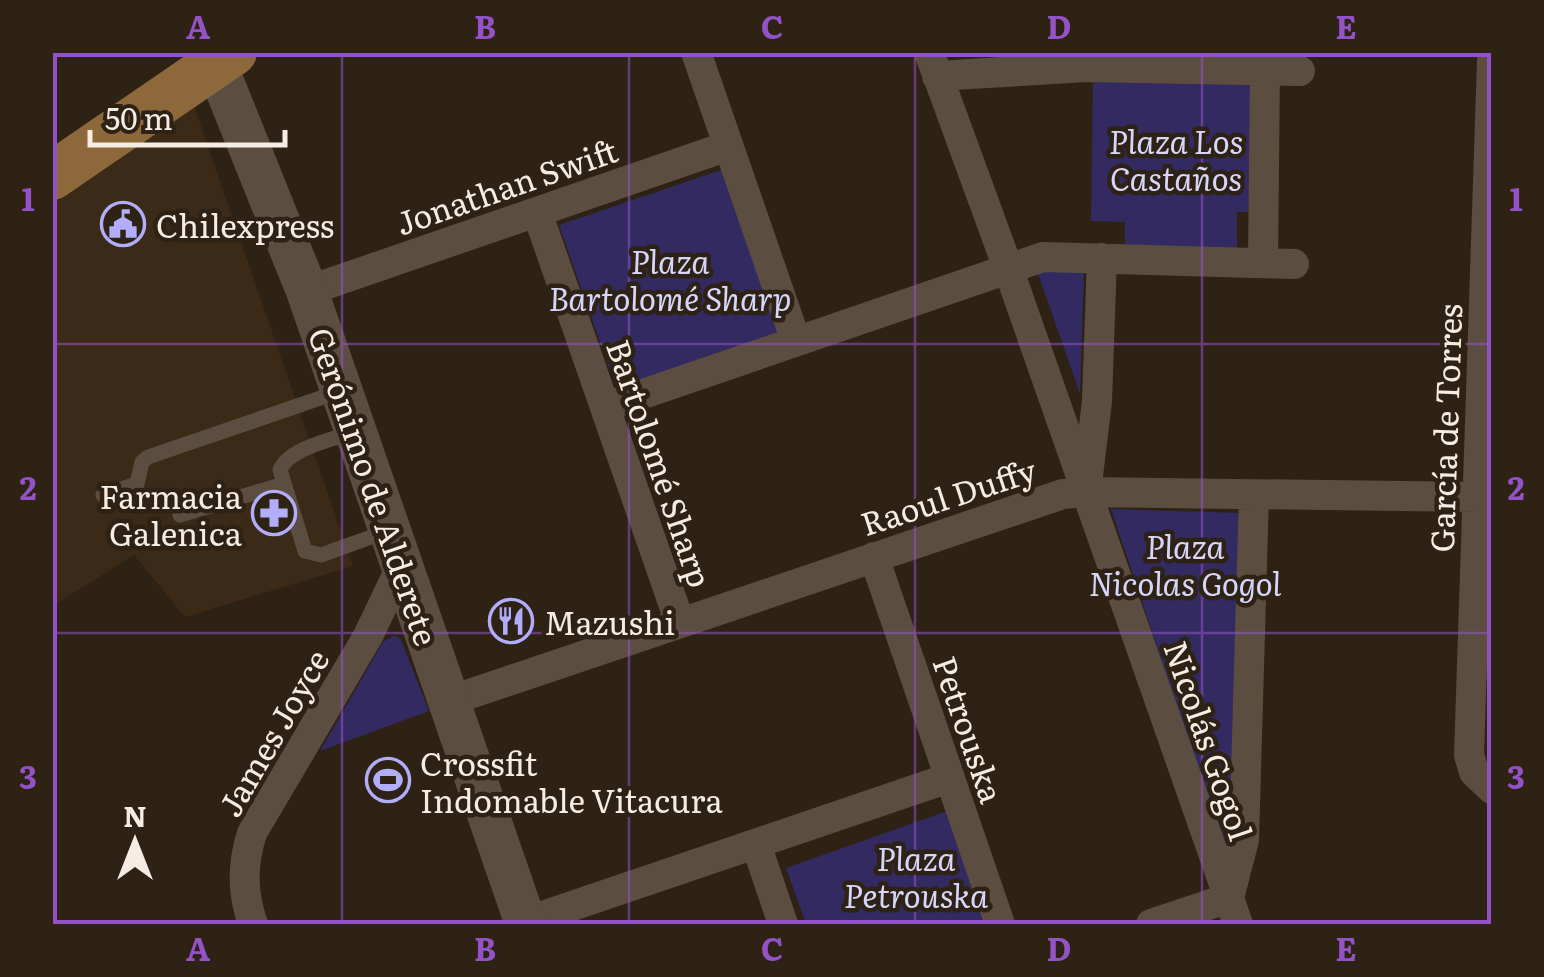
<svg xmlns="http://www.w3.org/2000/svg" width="1544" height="977" viewBox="0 0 1544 977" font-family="Literata,serif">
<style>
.built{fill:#3a2a17}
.green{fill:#322a60}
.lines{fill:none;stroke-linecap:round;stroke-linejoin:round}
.lane{stroke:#5b4e40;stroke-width:15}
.street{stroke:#5b4e40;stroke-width:30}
.secondary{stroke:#5b4e40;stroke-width:42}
.primary{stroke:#8c683b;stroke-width:48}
.grid{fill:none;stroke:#9353c6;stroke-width:2.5;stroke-opacity:0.55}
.labels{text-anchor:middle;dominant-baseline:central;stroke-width:9;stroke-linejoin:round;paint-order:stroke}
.park-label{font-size:32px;font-style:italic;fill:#d6d5fa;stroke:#2e2215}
.street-label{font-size:32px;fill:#f5ede4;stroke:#2e2215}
.poi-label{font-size:32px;fill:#f5ede4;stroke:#2e2215;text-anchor:start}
.neatline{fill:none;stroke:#9353c6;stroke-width:4}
.grid-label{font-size:32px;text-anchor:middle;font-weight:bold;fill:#9353c6}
</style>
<rect width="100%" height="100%" fill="#2e2215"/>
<path class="built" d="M193,103L353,566L185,617L134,555L53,606V201Z"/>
<path class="green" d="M1093,77L1259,79L1257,212H1237V248L1125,247V222L1091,221Z
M724,169L780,332L616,388L559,225Z
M1035,265L1084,267L1080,394Z
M1111,509L1240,513L1231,867Z
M395,635L401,640L429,711L320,751L383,642Z
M950,810L991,924H806L786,868Z"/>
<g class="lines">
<path class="lane" d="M351,433C330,440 288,449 280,470L305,551L321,555L388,531
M103,495L137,484L142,462L148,457L338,392
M180,515L284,484"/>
<path class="street" d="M696,52L796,341
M929,52L1008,268L1238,924
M1492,61L1469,755L1474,772L1492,789
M937,76L1086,67L1300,71
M537,212L680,623
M1263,263L1265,70
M307,291L728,146
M605,407L1043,257L1294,264
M1087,484L1097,401L1102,258
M874,557L1000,924
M449,701L1063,494L1086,492L1477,497L1492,495
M756,844L783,924
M525,922L949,778
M253,924C242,893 242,865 252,833L368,636L402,565
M1151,924L1229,898L1244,840L1254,495"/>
<path class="secondary" d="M211,52L307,291L526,924"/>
<path class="primary" d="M52,176L233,52"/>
</g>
<path class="grid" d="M342,52V924M629,52V924M915,52V924M1202,52V924M52,344H1492M52,633H1492"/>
<defs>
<symbol id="civic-ring" viewBox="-11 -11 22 22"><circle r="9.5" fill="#2e2215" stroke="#b2adf9" stroke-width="1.5"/><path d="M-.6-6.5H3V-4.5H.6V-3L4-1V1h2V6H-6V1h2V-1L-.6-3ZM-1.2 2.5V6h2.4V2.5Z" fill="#b2adf9"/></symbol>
<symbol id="pharmacy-ring" viewBox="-11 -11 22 22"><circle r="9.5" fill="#2e2215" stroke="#b2adf9" stroke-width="1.5"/><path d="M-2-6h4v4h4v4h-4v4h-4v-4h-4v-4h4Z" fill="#b2adf9"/></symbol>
<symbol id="restaurant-ring" viewBox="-11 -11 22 22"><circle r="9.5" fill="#2e2215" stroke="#b2adf9" stroke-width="1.5"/><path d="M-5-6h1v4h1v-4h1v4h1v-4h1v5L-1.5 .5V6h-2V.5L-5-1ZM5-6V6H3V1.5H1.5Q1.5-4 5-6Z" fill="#b2adf9"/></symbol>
<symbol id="stadium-ring" viewBox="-11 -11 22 22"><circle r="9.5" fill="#2e2215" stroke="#b2adf9" stroke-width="1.5"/><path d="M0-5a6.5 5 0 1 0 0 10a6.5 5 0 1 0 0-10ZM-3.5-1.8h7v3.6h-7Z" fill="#b2adf9"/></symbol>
</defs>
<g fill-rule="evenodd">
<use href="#civic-ring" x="98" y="199" width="50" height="50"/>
<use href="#pharmacy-ring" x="249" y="488" width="50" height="50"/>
<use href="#restaurant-ring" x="486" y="596" width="50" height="50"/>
<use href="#stadium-ring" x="363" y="755" width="50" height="50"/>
</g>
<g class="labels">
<g class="park-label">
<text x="1176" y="140">Plaza Los<tspan x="1176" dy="37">Castaños</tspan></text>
<text x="670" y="260">Plaza<tspan x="670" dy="37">Bartolomé Sharp</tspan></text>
<text x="1185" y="545">Plaza<tspan x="1185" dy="37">Nicolas Gogol</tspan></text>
<text x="916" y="857">Plaza<tspan x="916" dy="37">Petrouska</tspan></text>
</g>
<g class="street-label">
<text transform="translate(506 185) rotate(-19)">Jonathan Swift</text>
<text transform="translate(1444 428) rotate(-88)">García de Torres</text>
<text transform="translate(661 463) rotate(71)">Bartolomé Sharp</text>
<text transform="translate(375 486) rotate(71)">Gerónimo de Alderete</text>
<text transform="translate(948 495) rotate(-18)">Raoul Duffy</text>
<text transform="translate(970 729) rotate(71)">Petrouska</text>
<text transform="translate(272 732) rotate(-60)">James Joyce</text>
<text transform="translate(1210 740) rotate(71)">Nicolás Gogol</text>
</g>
<g class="poi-label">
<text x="156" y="224">Chilexpress</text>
<text x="242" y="495" text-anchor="end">Farmacia<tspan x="242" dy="37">Galenica</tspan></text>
<text x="544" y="621">Mazushi</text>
<text x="420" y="762">Crossfit<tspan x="420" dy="37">Indomable Vitacura</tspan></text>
</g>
</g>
<rect width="1544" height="977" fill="none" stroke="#2e2215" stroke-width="110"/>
<g transform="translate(135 842)" stroke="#2e2215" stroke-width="8" paint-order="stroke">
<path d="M0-8L18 38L0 25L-18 38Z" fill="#f5ede4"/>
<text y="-15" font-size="28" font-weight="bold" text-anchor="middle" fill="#f5ede4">N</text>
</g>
<path d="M90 130v15h195v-15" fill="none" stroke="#f5ede4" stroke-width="5"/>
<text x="105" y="130" font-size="30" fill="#f5ede4" stroke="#2e2215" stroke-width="8" paint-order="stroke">50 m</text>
<rect x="55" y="55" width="1434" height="867" class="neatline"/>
<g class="grid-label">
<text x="198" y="39">A</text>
<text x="485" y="39">B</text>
<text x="772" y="39">C</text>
<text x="1059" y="39">D</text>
<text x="1346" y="39">E</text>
<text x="28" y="211">1</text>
<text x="1516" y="211">1</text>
<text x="28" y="500">2</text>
<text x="1516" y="500">2</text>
<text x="28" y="789">3</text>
<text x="1516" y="789">3</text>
<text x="198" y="961">A</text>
<text x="485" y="961">B</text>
<text x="772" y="961">C</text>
<text x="1059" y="961">D</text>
<text x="1346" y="961">E</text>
</g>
</svg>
